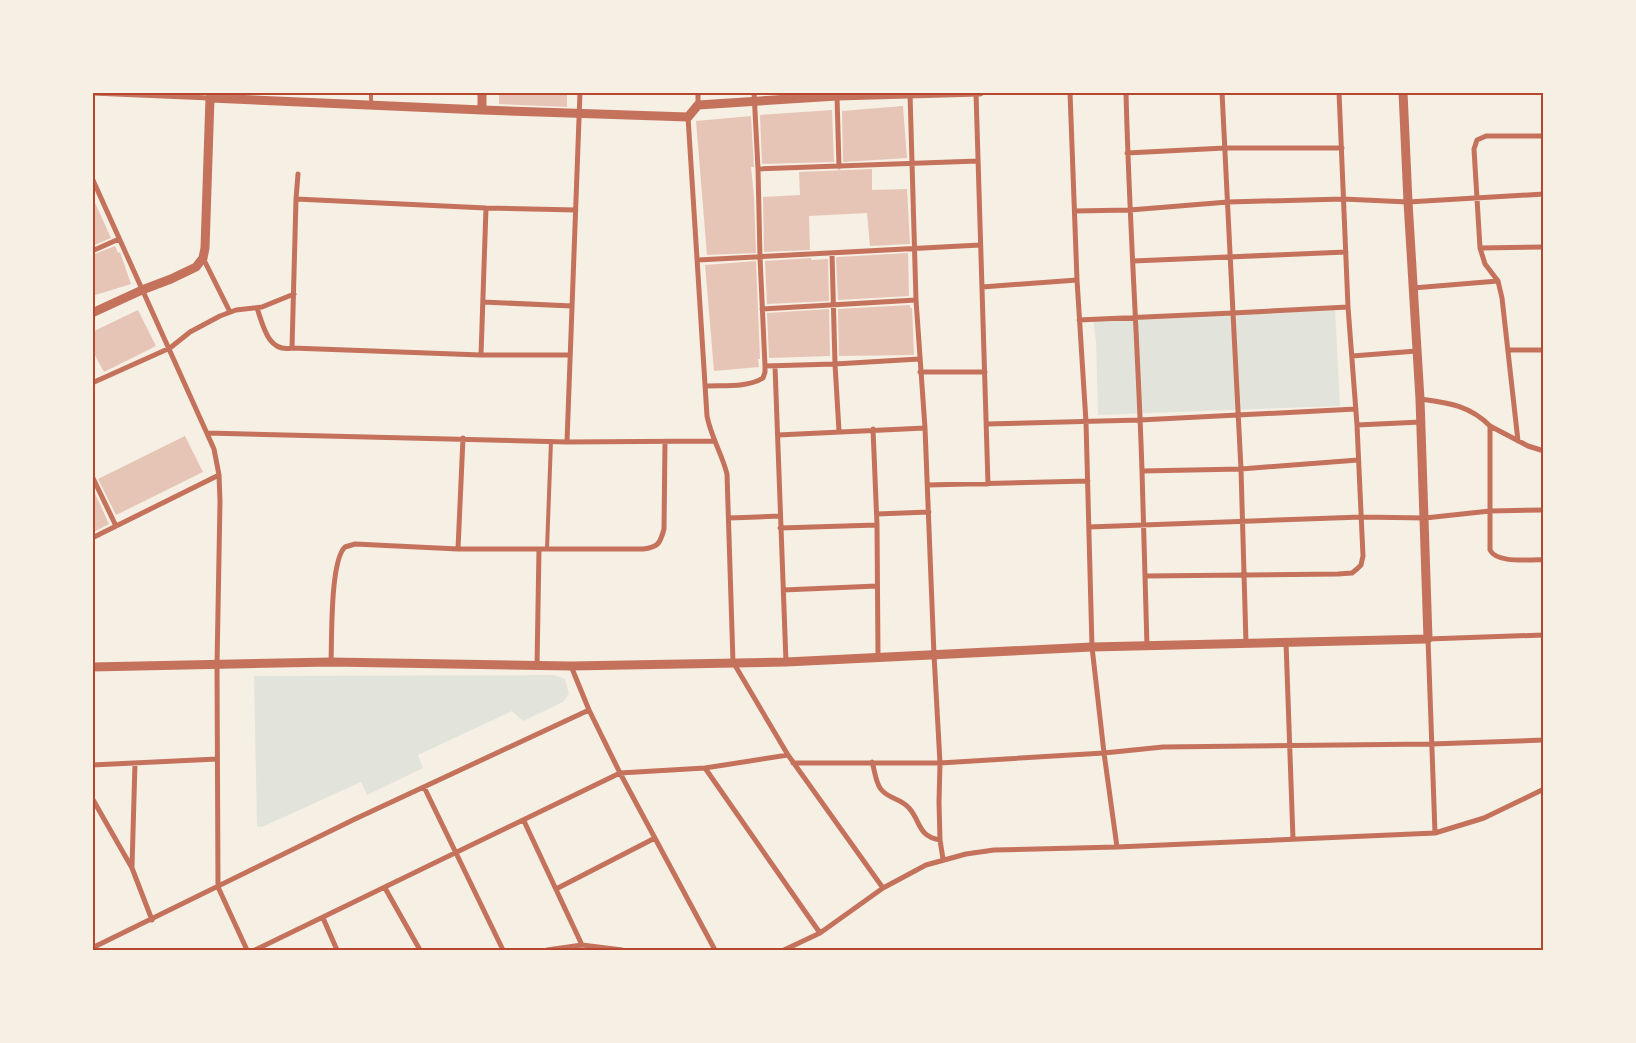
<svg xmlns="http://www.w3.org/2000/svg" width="1636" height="1043" viewBox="0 0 1636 1043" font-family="Inter,sans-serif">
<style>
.green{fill:#e2e4dc}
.building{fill:#e6c5b7}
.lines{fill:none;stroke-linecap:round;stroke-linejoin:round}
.service{stroke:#c5725c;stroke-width:4}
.minor{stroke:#c5725c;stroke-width:5}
.tertiary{stroke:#c5725c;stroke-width:9}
.neatline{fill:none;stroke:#b5482f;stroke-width:2}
</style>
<rect width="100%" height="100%" fill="#f6efe4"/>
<path class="green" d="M1335,308L1340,406L1098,415L1096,342L1093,320Z
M554,675L565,679L569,694L563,702L523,721L512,711L418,755L423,768L367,795L361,782L262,827L257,826L254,676Z"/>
<path class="building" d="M499,92H567V107L499,104Z
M903,106L907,158L843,162L842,111Z
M832,110L834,162L762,164L760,115Z
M751,116L754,167H751L754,197L756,253L707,255L696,121Z
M872,169V190L907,189L910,244L870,246L867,213L809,216L810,250L764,252L763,197L800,195L799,172Z
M92,196L111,238L92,246Z
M115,246L118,253L120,252L131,284L92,296V255Z
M908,253L909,296L838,300L836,258L838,257Z
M811,258V260L828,259L829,301L767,304L765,261Z
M756,261L760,359H758L759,367L714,371L705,265Z
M910,305V308H912L914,355L839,356L838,309Z
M829,309L830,356L769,358L767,313Z
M138,310L156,346L104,372L92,350V332Z
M185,436L203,472L116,515L98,479Z
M92,487L109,524L92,533Z"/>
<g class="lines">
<path class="service" d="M371,105V92
M547,549L551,441"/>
<path class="minor" d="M698,92V105
M754,92L758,169L760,257L765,366
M1070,92L1077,280L1086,422L1092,647L1104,753L1117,847L1435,833
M1126,92C1129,219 1138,345 1142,471
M92,93L210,98
M910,93L916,300L925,428L934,655L940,763L939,802L940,840L943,859
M976,93L988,484
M837,96L839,167
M688,117L707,416C711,437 722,454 727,474L733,662L788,755L883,888L820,933L784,950
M1127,153L1225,148H1342
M758,169L978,161
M92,178L214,449L219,475L220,501L217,665L218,887L247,950
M296,199L486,208L576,210
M1075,211L1130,210L1228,202L1343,199L1408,202L1544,194
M1480,248L1544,247
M92,251L119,239
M832,254L835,364L839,431
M203,258L230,312
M698,260L980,245
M1133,261L1346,252
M982,287L1077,280
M1413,288L1498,281
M483,302L572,306
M257,308C263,325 268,353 292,348L481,355H570
M762,309L916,300
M1079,320L1233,313L1222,92
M292,348L296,199L298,174
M1508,350H1544
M481,355L486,208
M1352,356L1417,351
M775,366L786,662
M920,372H985
M92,383L170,348L190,332L220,316L236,310L262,307L294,294
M705,386C723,385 747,388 763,378L765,372V366L835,364L919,359
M1420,399C1448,403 1469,405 1490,426V550C1497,564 1530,559 1544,560
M987,424L1140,420L1356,409
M1357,425L1421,422
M1490,426L1528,446L1544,451
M873,429L877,525L878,656
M207,433L567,442L714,441
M778,435L925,428
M1518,441L1502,298L1498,281L1485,264L1480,248L1474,149L1477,140L1486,136H1544
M567,442L580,92
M92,476L116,526
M927,485L1088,481
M877,514L929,512
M729,518L780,516
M1089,527L1362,517L1425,518L1490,511L1544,510
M780,528L877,525
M92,538L219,475
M458,549L463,438
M1145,576L1338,574L1352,573L1357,569L1361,565L1363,556L1357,425L1348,307L1339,92
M783,590L877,586
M1544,635L1428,639L1435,833L1484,818L1544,789
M1286,642L1293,839
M1246,643L1241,469L1233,313L1348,307
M1147,646L1142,471L1241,469L1358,460
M331,662C332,639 330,561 345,547L355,544L458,549H643C658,547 660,544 664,529L665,442
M537,666L539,549
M589,710L620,773L715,950
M872,762C875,771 875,780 880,788C887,799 901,798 909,808C921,821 917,836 940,840
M793,763H940L1104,753L1163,747L1431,744L1544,740
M92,765L217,759
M705,768L788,755
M424,787L503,950
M92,798L132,868L152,920
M524,821L582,945
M132,867L135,763
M385,888L420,950
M883,888L926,865L966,854L994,850L1117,847
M556,889L655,838
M323,918L337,950
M92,948L355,819L589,710L571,666
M255,950L620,773L705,768L820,933
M547,950L582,945L622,950"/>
<path class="tertiary" d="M482,110V92
M92,313L142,290L171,279L196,267L203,258L205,248L210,98L482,110L688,117L698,105L837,96L980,92
M92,667L331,662L571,666L786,662L1092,647L1428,639L1420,399L1408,202L1403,92"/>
</g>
<rect width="1636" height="1043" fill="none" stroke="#f6efe4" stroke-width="188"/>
<rect x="94" y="94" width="1448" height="855" class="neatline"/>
</svg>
